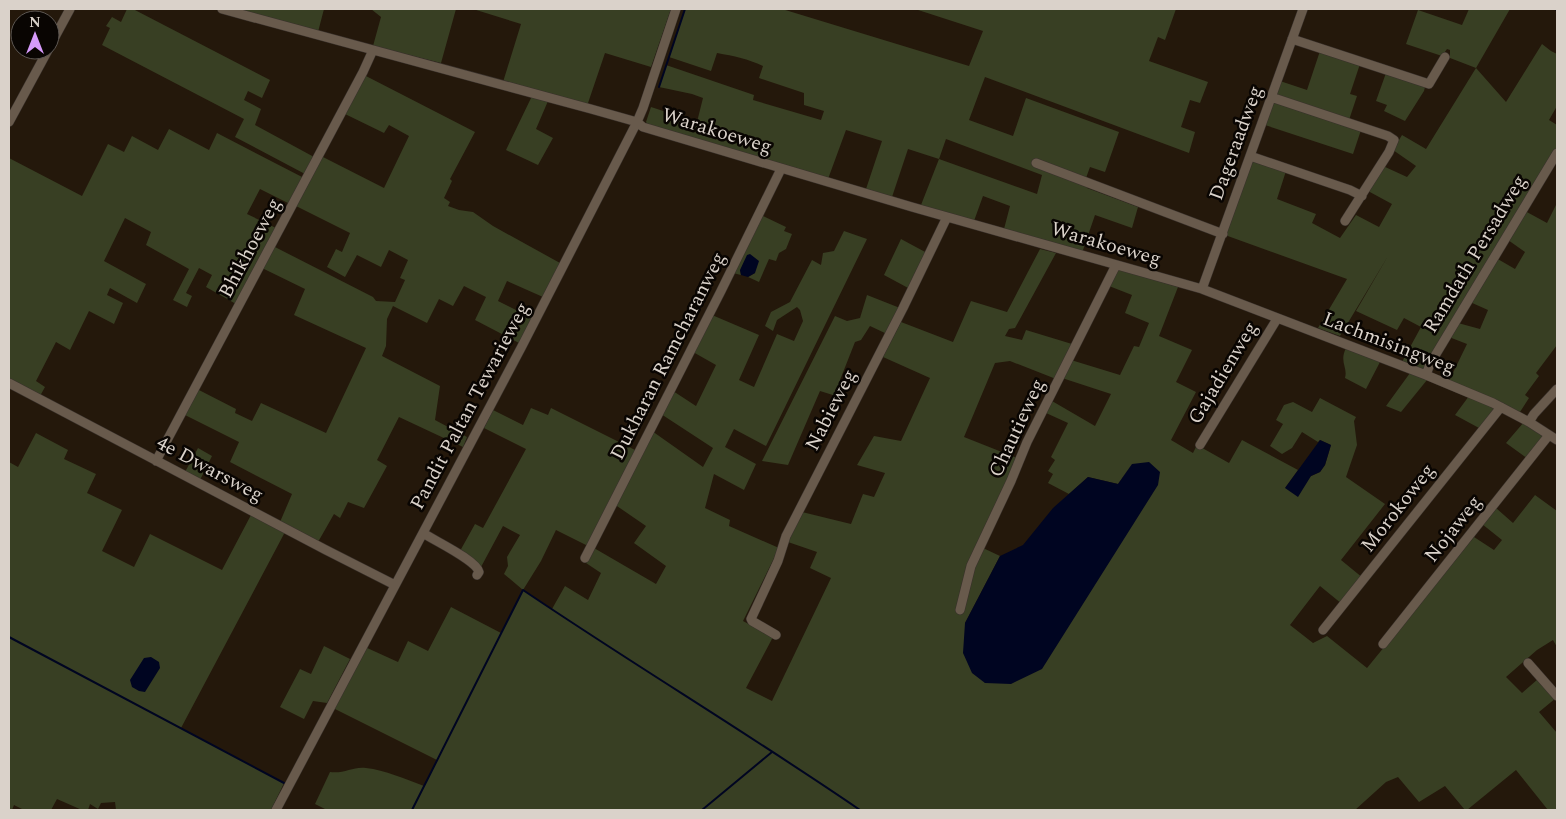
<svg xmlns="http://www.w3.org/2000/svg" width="1566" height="819" viewBox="0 0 1566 819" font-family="Spectral,serif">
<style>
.green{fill:#383f23;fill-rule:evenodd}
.water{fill:#000521}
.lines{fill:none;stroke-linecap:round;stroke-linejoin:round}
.stream{stroke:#000521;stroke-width:2}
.minor-casing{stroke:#39312c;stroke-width:10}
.minor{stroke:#685a4c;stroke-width:9}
.labels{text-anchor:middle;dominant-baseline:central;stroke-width:5;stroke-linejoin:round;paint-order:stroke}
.street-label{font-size:20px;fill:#dad2ca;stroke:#090502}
</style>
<rect width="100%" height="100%" fill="#24180b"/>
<path class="green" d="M127,9H133L270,80L262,98L248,91L244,100L261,109L255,125L314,157L305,174L235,137L244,119L102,45L110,28L106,26L112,17L121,22Z
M233,9H324L318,32Z
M371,9H456L441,63L373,46L381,17Z
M473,9H671L651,67L605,53L587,106L503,82L521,24Z
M685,9H782L969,66L983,31L915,9H1176L1165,40L1158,37L1149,61L1208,82L1200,103L1190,100L1181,127L1195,132L1189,153L985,77L969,120L1013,136L1026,98L1119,132L1105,172L1090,167L1086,178L1090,179L1087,188L1138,207L1132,228L1095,215L1082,253L1004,229L1010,206L983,196L974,221L921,205L939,159L908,149L892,197L866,189L882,141L846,130L828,179L649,126L646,122L651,107L697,122L703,98L692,94L659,87L666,65L754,95L753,100L821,120L824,111L804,105V93L759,78L763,66C748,59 734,56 717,53L711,71L669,57ZM946,139L1042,175L1037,194L939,159Z
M1469,9H1510L1476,68L1506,102L1542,44L1551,51L1557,54V106L1549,120L1557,125V148L1424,372L1402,362L1421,327L1404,318L1397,330L1356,311L1388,256L1340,336L1318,328L1347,279L1225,235L1252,160L1286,171L1277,199L1316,214L1312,223L1340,238L1356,215L1379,227L1392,204L1368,191L1383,166L1407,177L1416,166L1393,150L1402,135L1426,149L1476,68L1450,58V50L1447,49L1442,56L1406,44L1418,10L1462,25Z
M1320,51L1360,64L1350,94L1357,96L1349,120L1275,95L1280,81L1307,90Z
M1386,73L1425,87L1424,91L1405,121L1384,111L1387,105L1376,101Z
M364,75L475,132L450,179L452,181L444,198L450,202L448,206L459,210L473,212L493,226L560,263L543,297L507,281L498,301L532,318L519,343L475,320L486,297L464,286L453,306L439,299L427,323L393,306L387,319L386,346L382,356L440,386L435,420L467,437L463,447L399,417L377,460L387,466L364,508L348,502L340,518L334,514L318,542L280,522L292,494L230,462L239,442L185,415L197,389L236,409L235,413L252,421L261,403L326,433L366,348L294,315L305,289L262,268L273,246L373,297L376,301L395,302L405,280L400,278L408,260L389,250L381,267L357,255L345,277L327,267L336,249L342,252L350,233L294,205L321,156L384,188L409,136L389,125L384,133L345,114Z
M532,96L548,101L536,129L553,138L538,165L506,150Z
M1273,100L1361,130L1353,154L1265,125Z
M169,129L209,150L217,133L304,178L290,204L260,189L247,214L276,228L236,304L206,287L212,275L199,268L186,293L192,296L187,307L173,300L189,269L146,245L151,232L125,218L104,261L146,284L137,303L110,288L107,295L123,303L114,324L89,311L70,350L56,342L36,381L45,387L40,396L9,380V158L82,196L108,144L124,152L132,136L158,150Z
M1557,203V345L1536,373L1539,376L1525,395L1529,398L1518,415L1449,381L1467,344L1449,337L1458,323L1480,329L1488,310L1470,302L1496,258L1515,269L1525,252L1508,240L1525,211L1547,223Z
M761,215L786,227L784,231L792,234L786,249L779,253L776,261L769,259L759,282L748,277L755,273L740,270L741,275L733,273Z
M844,231L867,239L766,446L734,429L725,447L756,464L744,490L714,474L705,508L730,520L729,526L779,548L743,621L773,637L746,688L772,701L831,578L810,568L817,552L788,542L802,512L851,524L863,494L874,497L885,473L857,465L874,436L901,441L930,378L883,357L901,322L953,342L971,301L1007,312L1040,249L1056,253L1015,328L1009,329L1005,336L1022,340L1026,330L1072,344L1056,379L1010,361L995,363L964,437L1017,458L973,566L983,548L1000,556L965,623L985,683L1132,464L1118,484L1088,477L1069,494L1048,483L1053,474L1048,471L1055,460L1051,457L1068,423L1046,413L1052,401L1095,426L1111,394L1062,378L1071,360L1120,375L1134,346L1139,347L1149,323L1125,313L1132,295L1109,286L1117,269L1178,287L1159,336L1192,350L1176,382L1196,392L1171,440L1193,453L1197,445L1229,463L1242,440L1298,470L1285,488L1320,472L1325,465L1331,445L1320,440L1318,442L1302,432L1292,448L1282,454L1270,446L1283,424L1276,420L1284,405L1293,402L1312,412L1320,398L1356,417L1354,421L1357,445L1346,477L1385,504L1341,560L1363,578L1342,604L1320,586L1290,625L1313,643L1327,636L1367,668L1474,537L1494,550L1502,540L1482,524L1496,508L1513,523L1535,495L1557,511V647L1553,640L1537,650L1506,677L1522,693L1538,679L1556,698L1539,712L1557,733V810H1548L1516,770L1467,810H1465L1445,786L1419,802L1398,777L1386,782L1355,810H327L315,804L330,772C344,774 354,766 366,768C385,770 405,779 424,786L437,760L333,708L365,647L398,662L408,641L428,651L451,607L501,633L523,590L504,574L508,566L507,557L520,535L503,526L481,567L460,551L475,524L483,528L526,449L484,428L493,410L523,425L531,408L548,415L551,408L635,450L588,546L556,530L541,561L523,590L552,609L565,586L588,600L601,573L586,563L594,548L656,584L666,566L634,543L646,526L614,504L652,431L703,467L713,448L661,414L673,391L696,406L716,365L693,352L712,315L759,335L739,380L754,387L777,334L794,341L803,321L800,310L797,307L777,320L773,331L765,326L771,312L790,302L812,260L821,265L823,253L834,251Z
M901,239L927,253L910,289L884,275Z
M867,295L900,308L887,334L870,326L861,340L855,342L840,380L843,381L836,396L820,391L788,465L762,461L835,316L847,321L860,318Z
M1346,348L1380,362L1366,389L1345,378C1348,367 1339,362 1346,348Z
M1410,373L1427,380L1401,412L1386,406Z
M1469,396L1494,407L1495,409L1479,428L1455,415Z
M1524,422L1544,435L1528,459L1506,443Z
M36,433L68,450L64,459L96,474L87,493L122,510L102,551L134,567L150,534L222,570L251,515L285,532L181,728L284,783L271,810H116L115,802L101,803L98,809L90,804L88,810H82L57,799L51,810H24L14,805L12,810H9V462L18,467Z
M198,448L212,456L200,480L185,472Z
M324,646L350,659L327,703L313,701L304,719L280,707L300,669L311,674Z"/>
<path class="water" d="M750,254L759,261L755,273L748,277L741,275L740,270L747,255Z
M1320,440L1331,445L1325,465L1320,472L1311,476L1298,497L1285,488Z
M1149,462L1160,472L1158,485L1042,669L1011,684L985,683L972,673L963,653L965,623L1000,556L1023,545L1053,508L1088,477L1118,484L1132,464Z
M151,657L159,662L160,668L145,692L139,691L132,687L130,680L144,658Z"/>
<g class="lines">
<path class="stream" d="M1556,9L1557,11
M659,87L685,9
M9,637L284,783
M412,810L523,590C634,665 749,734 860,810
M702,810L772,752"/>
<defs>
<path id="minor" d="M222,9L591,109L637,122L643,127L912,207L1202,289L1426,375L1493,403L1529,422L1557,440
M1292,39L1429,84L1445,57
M50,46L70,9
M1271,97L1388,136L1394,140L1389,152L1345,221
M9,122L48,50
M1250,156L1350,190L1362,196
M1036,163L1223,234
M1202,289L1303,9
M1426,375L1430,364L1557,153
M9,383L326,550L395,585
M1529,422L1534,414L1557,389
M1200,445L1277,319
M156,461L363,72L373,50
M423,533C435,541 476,560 479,572L477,575
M585,558L721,291L781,169
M960,610L971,566L1011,481L1027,442L1116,265
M1323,630L1501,407
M776,635L752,621L751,619L778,561L786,536L903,308L947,217
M1383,644L1549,435
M1528,663L1557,696
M276,810L521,348L637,122L643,108L676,9"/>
</defs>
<use href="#minor" class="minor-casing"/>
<use href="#minor" class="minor"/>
</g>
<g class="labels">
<g class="street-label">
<text transform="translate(717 131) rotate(17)">Warakoeweg</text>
<text transform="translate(1236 143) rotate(-70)">Dageraadweg</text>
<text transform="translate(1106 244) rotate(16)">Warakoeweg</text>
<text transform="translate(250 248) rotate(-62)">Bhikhoeweg</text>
<text transform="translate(1475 254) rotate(-59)">Ramdath Persadweg</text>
<text transform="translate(1389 343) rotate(21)">Lachmisingweg</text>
<text transform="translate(668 356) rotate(-63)">Dukharan Ramcharanweg</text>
<text transform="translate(1223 373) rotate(-59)">Gajadienweg</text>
<text transform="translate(470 406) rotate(-62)">Pandit Paltan Tewarieweg</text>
<text transform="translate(831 410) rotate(-63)">Nabieweg</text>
<text transform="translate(1017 428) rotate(-65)">Chautieweg</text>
<text transform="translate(210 469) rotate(28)">4e Dwarsweg</text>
<text transform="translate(1398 508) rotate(-52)">Morokoweg</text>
<text transform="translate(1453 529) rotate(-52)">Nojaweg</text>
</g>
</g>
<rect width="1566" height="819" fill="none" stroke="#dad2ca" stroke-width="20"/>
<g transform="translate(35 35)"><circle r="24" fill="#090502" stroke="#5d5752"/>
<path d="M0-4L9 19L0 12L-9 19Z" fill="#d69bfa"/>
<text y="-8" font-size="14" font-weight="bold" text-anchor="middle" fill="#dad2ca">N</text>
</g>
</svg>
